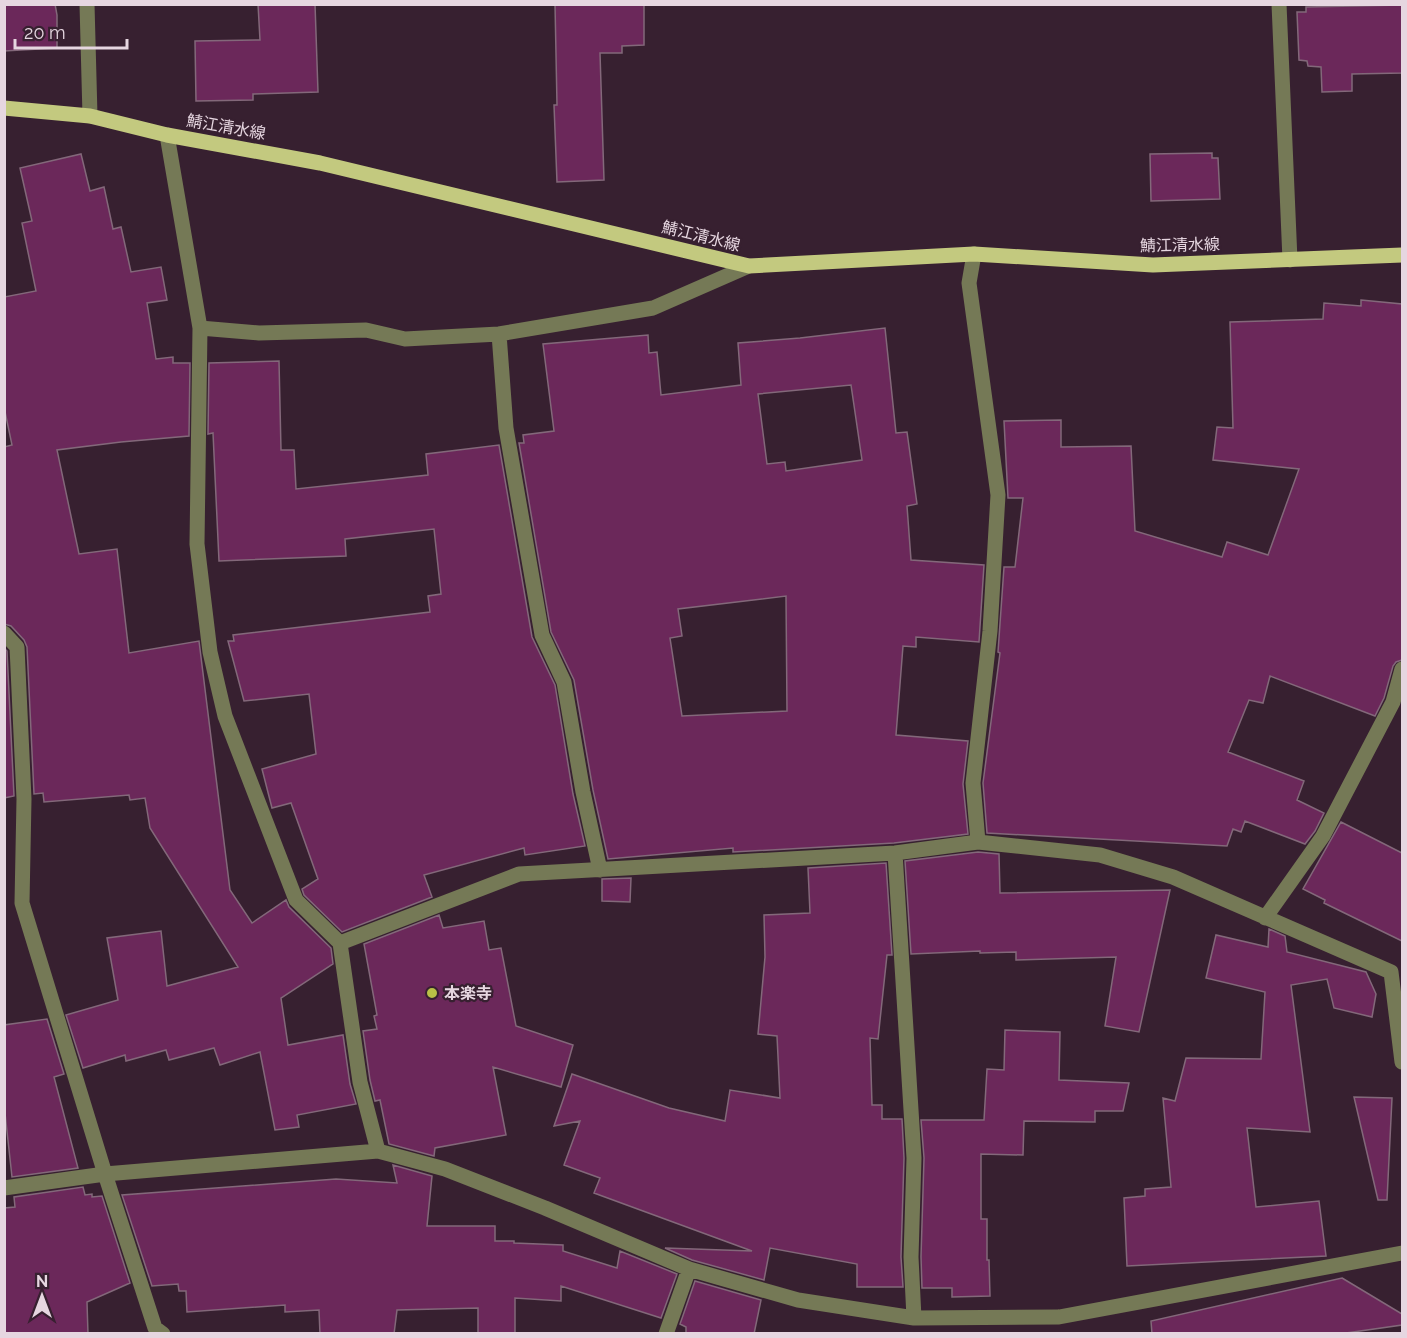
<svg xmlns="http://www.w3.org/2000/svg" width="1407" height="1338" viewBox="0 0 1407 1338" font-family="Raleway,'Noto Sans JP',sans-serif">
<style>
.building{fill:#6b285a;stroke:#83687a;stroke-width:1.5;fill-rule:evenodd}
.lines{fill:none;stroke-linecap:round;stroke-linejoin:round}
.minor{stroke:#757956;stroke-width:15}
.major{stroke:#c3c97f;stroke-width:15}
.poi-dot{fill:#b9c146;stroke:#372030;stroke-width:2}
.labels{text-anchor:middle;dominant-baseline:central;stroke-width:4.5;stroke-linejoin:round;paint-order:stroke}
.street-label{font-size:16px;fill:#e6d6e0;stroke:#372030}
.poi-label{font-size:16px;font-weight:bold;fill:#e6d6e0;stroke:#372030;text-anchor:start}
</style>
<rect width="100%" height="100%" fill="#372030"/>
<path class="building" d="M4,4H55L57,15V48L4,51Z
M258,4H315L318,92L253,94V100L196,101L195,41L260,40Z
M555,4H644V45L622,46V53H600L604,180L557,182L554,105H557Z
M1402,5V73L1352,74V91L1322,92L1321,67L1308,66L1307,61L1299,60L1297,12H1306V7Z
M1212,153V158H1218L1220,199L1151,201L1150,154Z
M81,154L90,191L104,187L113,229L121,227L131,272L161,267L167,300L147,303L156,359L173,357V363H190L189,436L121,442L57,450L79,554L117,549L129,653L199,641L230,890L252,923L286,900L289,907L331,948L333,964L281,998L288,1045L343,1035L350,1084L356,1104L297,1115L299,1127L275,1130L260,1052L220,1065L214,1048L169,1060L166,1050L126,1061L125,1055L83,1068L66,1015L118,1000L107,938L161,931L167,986L238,967L150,828L145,798L130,800L129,795L44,802L43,793L34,794L27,647L24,640L11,626L4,624V447L12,445L4,407V297L36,291L22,223L32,221L20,168Z
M1361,300L1402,304V660L1396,662L1393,666L1384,698L1375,716L1270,676L1263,703L1249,700L1228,752L1304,781L1297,800L1324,813L1315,831L1305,844L1245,821L1241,832L1233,829L1227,846L987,833L983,783L1000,653L998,652L1004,567H1015L1023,498H1008L1004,421L1061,420V447L1131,446L1135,531L1222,557L1227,542L1268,555L1299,469L1213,460L1217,427L1233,428L1230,322L1323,319L1324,303L1361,306Z
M885,328L896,433L907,432L917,504L907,506L911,560L984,565L979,642L916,637V647L903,646L896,735L968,741L963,784L968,834L894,843L733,852V848L608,859L593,790L574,680L551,632L519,443H524L523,435L554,431L543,344L648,335L649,353L657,352L661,395L741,385L738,343L800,338ZM851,385L862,460L786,471L785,462L767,464L758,394ZM786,596L787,711L682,716L670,638L682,636L678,609Z
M279,361L281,450H294L296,489L428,475L426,454L499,445L532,637L555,685L573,794L585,846L525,855L524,848L424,875L432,897L342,932L304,895L302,889L318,879L291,803L272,808L262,769L316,754L309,694L244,701L228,641H234L233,635L430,612L428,596L441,594L434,529L345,539L346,556L219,561L213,433L208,434L209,363Z
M4,648L7,651L14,796L4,798Z
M1341,822L1402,853V941L1324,903L1325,900L1303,889Z
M978,852L999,854L1000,893L1170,890L1139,1032L1105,1026L1116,957L1016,960V952L980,953V951L911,954L905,861Z
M886,863L892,955H887L878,1039L870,1038L872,1105H882V1119H902L904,1158L901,1257L903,1287H857V1264L770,1248L764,1280L692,1260L665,1248L752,1251L594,1193L600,1178L564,1165L580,1121L554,1126L572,1074L669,1108L725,1121L730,1090L780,1098L777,1036L758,1034L765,957L764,915L810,913L808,868Z
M631,878L630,902L602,901V879Z
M439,915L443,928L484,921L489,950L501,948L516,1026L573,1045L561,1087L493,1067L506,1135L435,1148L434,1156L389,1144L380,1100L375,1101L370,1080L363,1031L377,1029L374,1016L377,1015L364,944Z
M1269,929L1285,936L1287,952L1366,972L1376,994L1372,1017L1334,1008L1327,979L1291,985L1310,1132L1247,1128L1256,1207L1319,1201L1326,1256L1127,1266L1124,1198L1145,1196V1189L1171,1187L1163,1098L1175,1101L1186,1058L1261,1059L1265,992L1206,978L1216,935L1268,947Z
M47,1019L64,1074L54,1077L78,1168L12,1177L4,1104V1025Z
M1005,1030L1060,1032L1059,1080L1129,1083L1123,1111H1095V1122L1024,1121L1023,1155L981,1154V1219H987V1260H989L990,1296L952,1297V1288H922L921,1257L924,1158L921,1120H984L987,1069L1004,1070Z
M1354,1097L1392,1098L1387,1200H1378Z
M393,1165L432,1176L427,1226H495V1241H514V1243L563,1245V1251L617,1268L620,1251L677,1274L661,1318L561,1286V1301L515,1298V1334H478V1308L397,1310L394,1334H320L319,1310L285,1312V1305L187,1312L186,1291H179L178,1284L152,1286L122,1195L336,1179L397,1183Z
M83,1187L85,1195L92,1194V1197L102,1196L130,1283L87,1302L88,1334H4V1208L15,1207L14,1197Z
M1342,1278L1402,1314V1325L1339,1334H1152L1151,1321Z
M695,1281L761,1300L754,1334H686V1327L680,1324Z"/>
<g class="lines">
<path class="minor" d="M87,4L90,116
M1279,4L1290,260
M167,135L200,328L197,544L210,652L225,716L296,900L340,943L360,1082L378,1151
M974,254L969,283L998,495L990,631L973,783L978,842
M200,328L259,333L366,330L405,339L499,334L653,308L749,266
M499,334L506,428L542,635L564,682L583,792L600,870
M4,633L17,647L24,799L22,903L105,1174L155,1328L163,1334
M895,853L914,1158L911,1257L914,1318
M1265,918L1323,836L1393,702L1402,669
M340,943L519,874L895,853L978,842L1100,855L1173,877L1391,972L1402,1062
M4,1188L105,1174L378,1151L445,1169L545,1208L689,1269L798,1300L914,1318L1059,1317L1402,1253
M666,1334L689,1269"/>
<path class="major" d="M4,108L90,116L167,135L320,163L749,266L974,254L1153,265L1402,255"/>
</g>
<circle class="poi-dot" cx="432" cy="993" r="6"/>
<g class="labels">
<g class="street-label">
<text transform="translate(226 127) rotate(10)">鯖江清水線</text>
<text transform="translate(701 236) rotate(14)">鯖江清水線</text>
<text transform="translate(1180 245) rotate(-1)">鯖江清水線</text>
</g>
<g class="poi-label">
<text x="444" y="993">本楽寺</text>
</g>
</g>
<rect width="1407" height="1338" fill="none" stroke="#e6d6e0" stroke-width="12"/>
<g transform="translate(42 1296)" stroke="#372030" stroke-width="4.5" paint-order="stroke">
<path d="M0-4.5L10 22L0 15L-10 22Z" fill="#e6d6e0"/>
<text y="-9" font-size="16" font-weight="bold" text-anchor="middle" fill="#e6d6e0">N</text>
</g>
<path d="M15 39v9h112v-9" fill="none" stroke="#e6d6e0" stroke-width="3"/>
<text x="24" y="39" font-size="18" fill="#e6d6e0" stroke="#372030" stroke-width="4.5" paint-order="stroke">20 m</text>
</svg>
